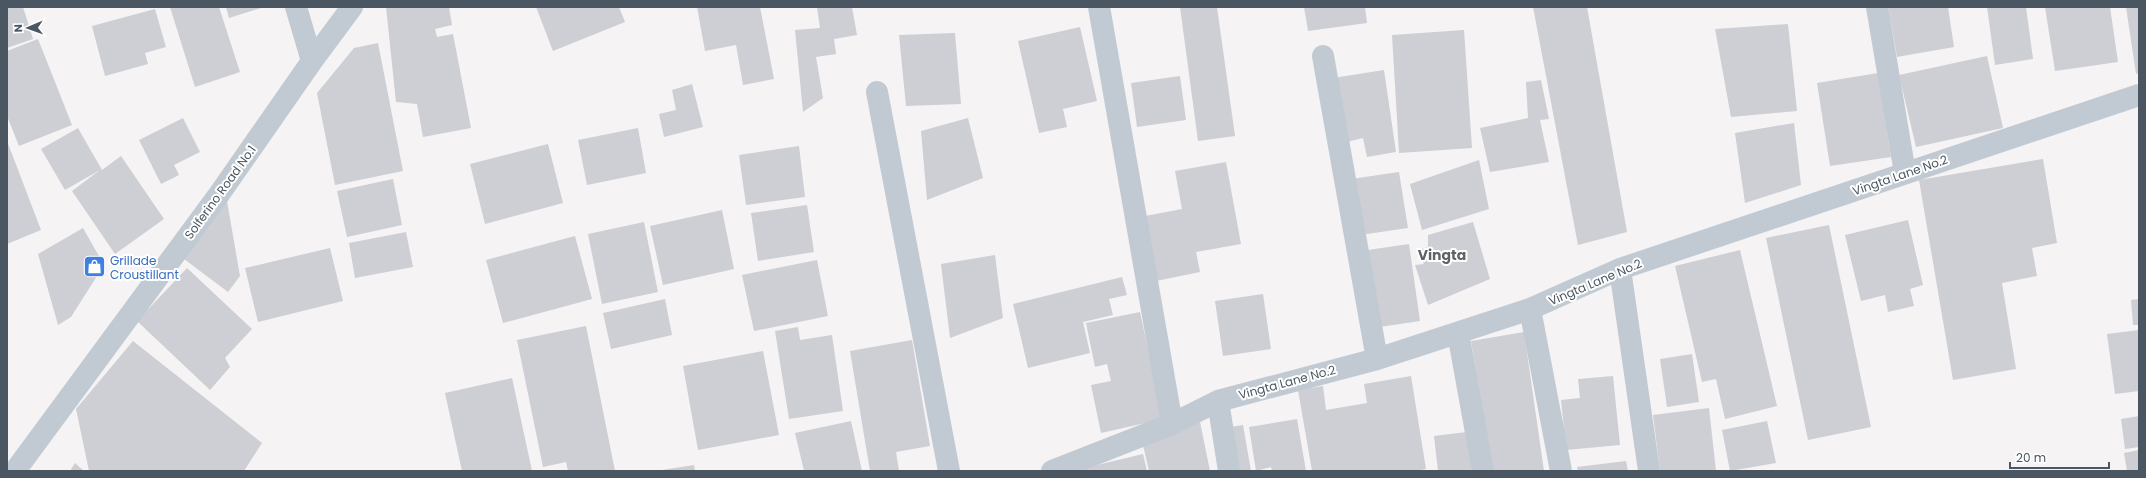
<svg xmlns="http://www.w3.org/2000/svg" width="2146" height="478" viewBox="0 0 2146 478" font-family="Poppins,sans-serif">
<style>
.building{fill:#cdcfd5}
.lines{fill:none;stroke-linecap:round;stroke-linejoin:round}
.minor{stroke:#c1cad2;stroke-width:22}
.labels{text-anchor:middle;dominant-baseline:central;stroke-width:4;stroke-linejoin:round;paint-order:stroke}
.street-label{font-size:12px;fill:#4a5661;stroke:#fff}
.shop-label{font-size:12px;fill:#366cbe;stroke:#fff;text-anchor:start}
.quarter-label{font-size:14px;font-weight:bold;fill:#5f6368;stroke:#fff}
</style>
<rect width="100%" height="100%" fill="#f5f3f3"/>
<path class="building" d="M7,7H23L33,39L7,48Z
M170,7H219L240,72L195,87Z
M226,7H264L229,18Z
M386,7H449L452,25L435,29L437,37L453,34L471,128L423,137L417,104L396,102Z
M536,7H619L625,22L553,51Z
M697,7H760L774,79L743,85L736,45L705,51Z
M817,7H852L857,35L834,39L836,54L816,57L823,98L803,112L795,30L820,28Z
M1180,7H1217L1235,136L1198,141Z
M1304,7H1365L1367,23L1308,31Z
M1533,7H1587L1627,232L1578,245Z
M1888,7H1948L1954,47L1897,57Z
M1987,7H2026L2033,59L1995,65Z
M2045,7H2110L2118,62L2055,71Z
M2126,7H2139V73L2136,74Z
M155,9L166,47L145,53L148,64L105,76L92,26Z
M1788,24L1797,111L1731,117L1715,29Z
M1080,27L1097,101L1063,109L1067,127L1039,133L1018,41Z
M1464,30L1472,148L1399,153L1392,35Z
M955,33L961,104L906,106L899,35Z
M38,39L72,125L19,146L7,116V51Z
M378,43L403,171L335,185L317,93L354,48Z
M1987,56L2003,128L1916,147L1899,75Z
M1384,70L1396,152L1367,157L1363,138L1343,143L1333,78Z
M1878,73L1891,157L1830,166L1817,83Z
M1180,76L1186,120L1137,127L1131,83Z
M1541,80L1549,119L1540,120L1549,162L1490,172L1480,128L1528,118L1526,82Z
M692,84L703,127L664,137L659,114L676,110L672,90Z
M183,118L200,152L174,165L179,175L161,184L139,140Z
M968,118L983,178L927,200L921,131Z
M1794,123L1801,185L1745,203L1735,133Z
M78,128L102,170L121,156L164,219L115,254L72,191L100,170L65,190L41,149Z
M638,128L646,173L587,185L578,140Z
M7,141L41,230L7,244Z
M548,144L563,203L485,224L470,164Z
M799,146L805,197L746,205L739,155Z
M2043,159L2057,243L2032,248L2037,276L2002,283L2016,369L1953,380L1919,180Z
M1479,160L1489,209L1422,230L1410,184Z
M1226,162L1241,244L1196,252L1200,272L1156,281L1145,216L1182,209L1175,171Z
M1399,172L1408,228L1360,235L1351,179Z
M393,179L402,225L347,237L337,191Z
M227,201L240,276L228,292L184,259Z
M807,205L814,252L758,261L751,213Z
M722,210L734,269L663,285L650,226Z
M1908,220L1923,285L1910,289L1914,306L1888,312L1885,295L1861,301L1845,235Z
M644,222L658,292L602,304L588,234Z
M1473,222L1490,279L1428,305L1415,265L1424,264L1417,251L1428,247V235Z
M1829,225L1871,427L1808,440L1766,238Z
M83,228L104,265L71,317L58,325L38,254Z
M406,232L413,267L355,278L349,243Z
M575,236L592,299L503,323L486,260Z
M1409,244L1420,321L1373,328L1361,251Z
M330,248L343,301L258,322L245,268Z
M1740,250L1777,406L1725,419L1716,379L1702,382L1675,266Z
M995,255L1003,318L950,338L941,264Z
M817,260L828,316L754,331L742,275Z
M187,268L252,329L225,358L230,367L210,390L137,321Z
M1122,277L1127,295L1109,299L1113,315L1083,322L1090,353L1028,368L1013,304Z
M1263,294L1271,349L1223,356L1215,301Z
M665,299L672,335L611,349L603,313Z
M2139,299V325H2133L2131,300Z
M1140,312L1163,419L1101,433L1091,385L1111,381L1107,364L1095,367L1086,323Z
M586,326L615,471H568L566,462L543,467L517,340Z
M798,327L800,340L832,335L843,411L789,419L775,331Z
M2139,330V391L2115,394L2107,334Z
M1524,332L1544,471H1492L1471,341Z
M912,340L930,446L896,452L899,471H870L850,351Z
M133,341L262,443L244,471H89L76,409Z
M763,351L779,435L698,450L683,366Z
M1692,354L1699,402L1667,407L1660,359Z
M1411,376L1426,469L1416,471H1312L1298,390L1323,386L1326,410L1367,403L1364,384Z
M1613,376L1620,445L1566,450L1561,400L1580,398L1578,379Z
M512,378L532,471H462L445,393Z
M1709,408L1716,471H1660L1653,415Z
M2139,416V447L2125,449L2121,419Z
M1199,417L1210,471H1149L1143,445Z
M1297,419L1306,471H1272L1271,467L1256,471L1249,427Z
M851,421L862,471H804L795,433Z
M1767,421L1776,463L1730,471L1722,430Z
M1243,425L1251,471H1231L1224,428Z
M1467,432L1472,471H1438L1434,436Z
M2139,450V471H2127L2124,453Z
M1143,454L1147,471H1076V470Z
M1626,461L1628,471H1578L1577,467Z
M75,463L84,471H70Z
M694,465L695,471H662V470Z"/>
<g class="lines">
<path class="minor" d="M296,7L312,61
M1099,7L1172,424
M1877,7L1905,173
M1323,56L1377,359
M877,92L949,471
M1620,269L1649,471
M1530,309L1561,471
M1458,333L1483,471
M1218,401L1229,471
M15,471L220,193L312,61L352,7
M1052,471L1172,424L1218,401L1377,359L1530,309L1620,269L2139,95"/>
</g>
<defs>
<symbol id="shop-square" viewBox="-11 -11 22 22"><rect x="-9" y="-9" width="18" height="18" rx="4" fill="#3f7fe0" stroke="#fff"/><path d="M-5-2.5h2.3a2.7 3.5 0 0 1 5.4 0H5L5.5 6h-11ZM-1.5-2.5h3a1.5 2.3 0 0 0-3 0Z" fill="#fff"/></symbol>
</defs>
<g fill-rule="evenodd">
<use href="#shop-square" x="82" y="254" width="25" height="25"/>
</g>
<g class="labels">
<g class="street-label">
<text transform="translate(1900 175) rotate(-19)">Vingta Lane No.2</text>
<text transform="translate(220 192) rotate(-54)">Solferino Road No.1</text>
<text transform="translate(1595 282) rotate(-23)">Vingta Lane No.2</text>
<text transform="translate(1287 382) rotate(-15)">Vingta Lane No.2</text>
</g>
<g class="shop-label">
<text x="110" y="260">Grillade<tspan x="110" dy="14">Croustillant</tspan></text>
</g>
<g class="quarter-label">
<text x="1442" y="255">Vingta</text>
</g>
</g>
<rect width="2146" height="478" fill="none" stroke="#4a5661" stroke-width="16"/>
<g transform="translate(28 28) rotate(268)" stroke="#ffffff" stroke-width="3" paint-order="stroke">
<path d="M0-3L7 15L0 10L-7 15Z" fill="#4a5661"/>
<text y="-6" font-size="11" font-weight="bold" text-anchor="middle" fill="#4a5661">N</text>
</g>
<path d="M2010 462v6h99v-6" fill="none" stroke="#4a5661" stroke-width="2"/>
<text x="2016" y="462" font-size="12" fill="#4a5661" stroke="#ffffff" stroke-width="3" paint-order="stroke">20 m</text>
</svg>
